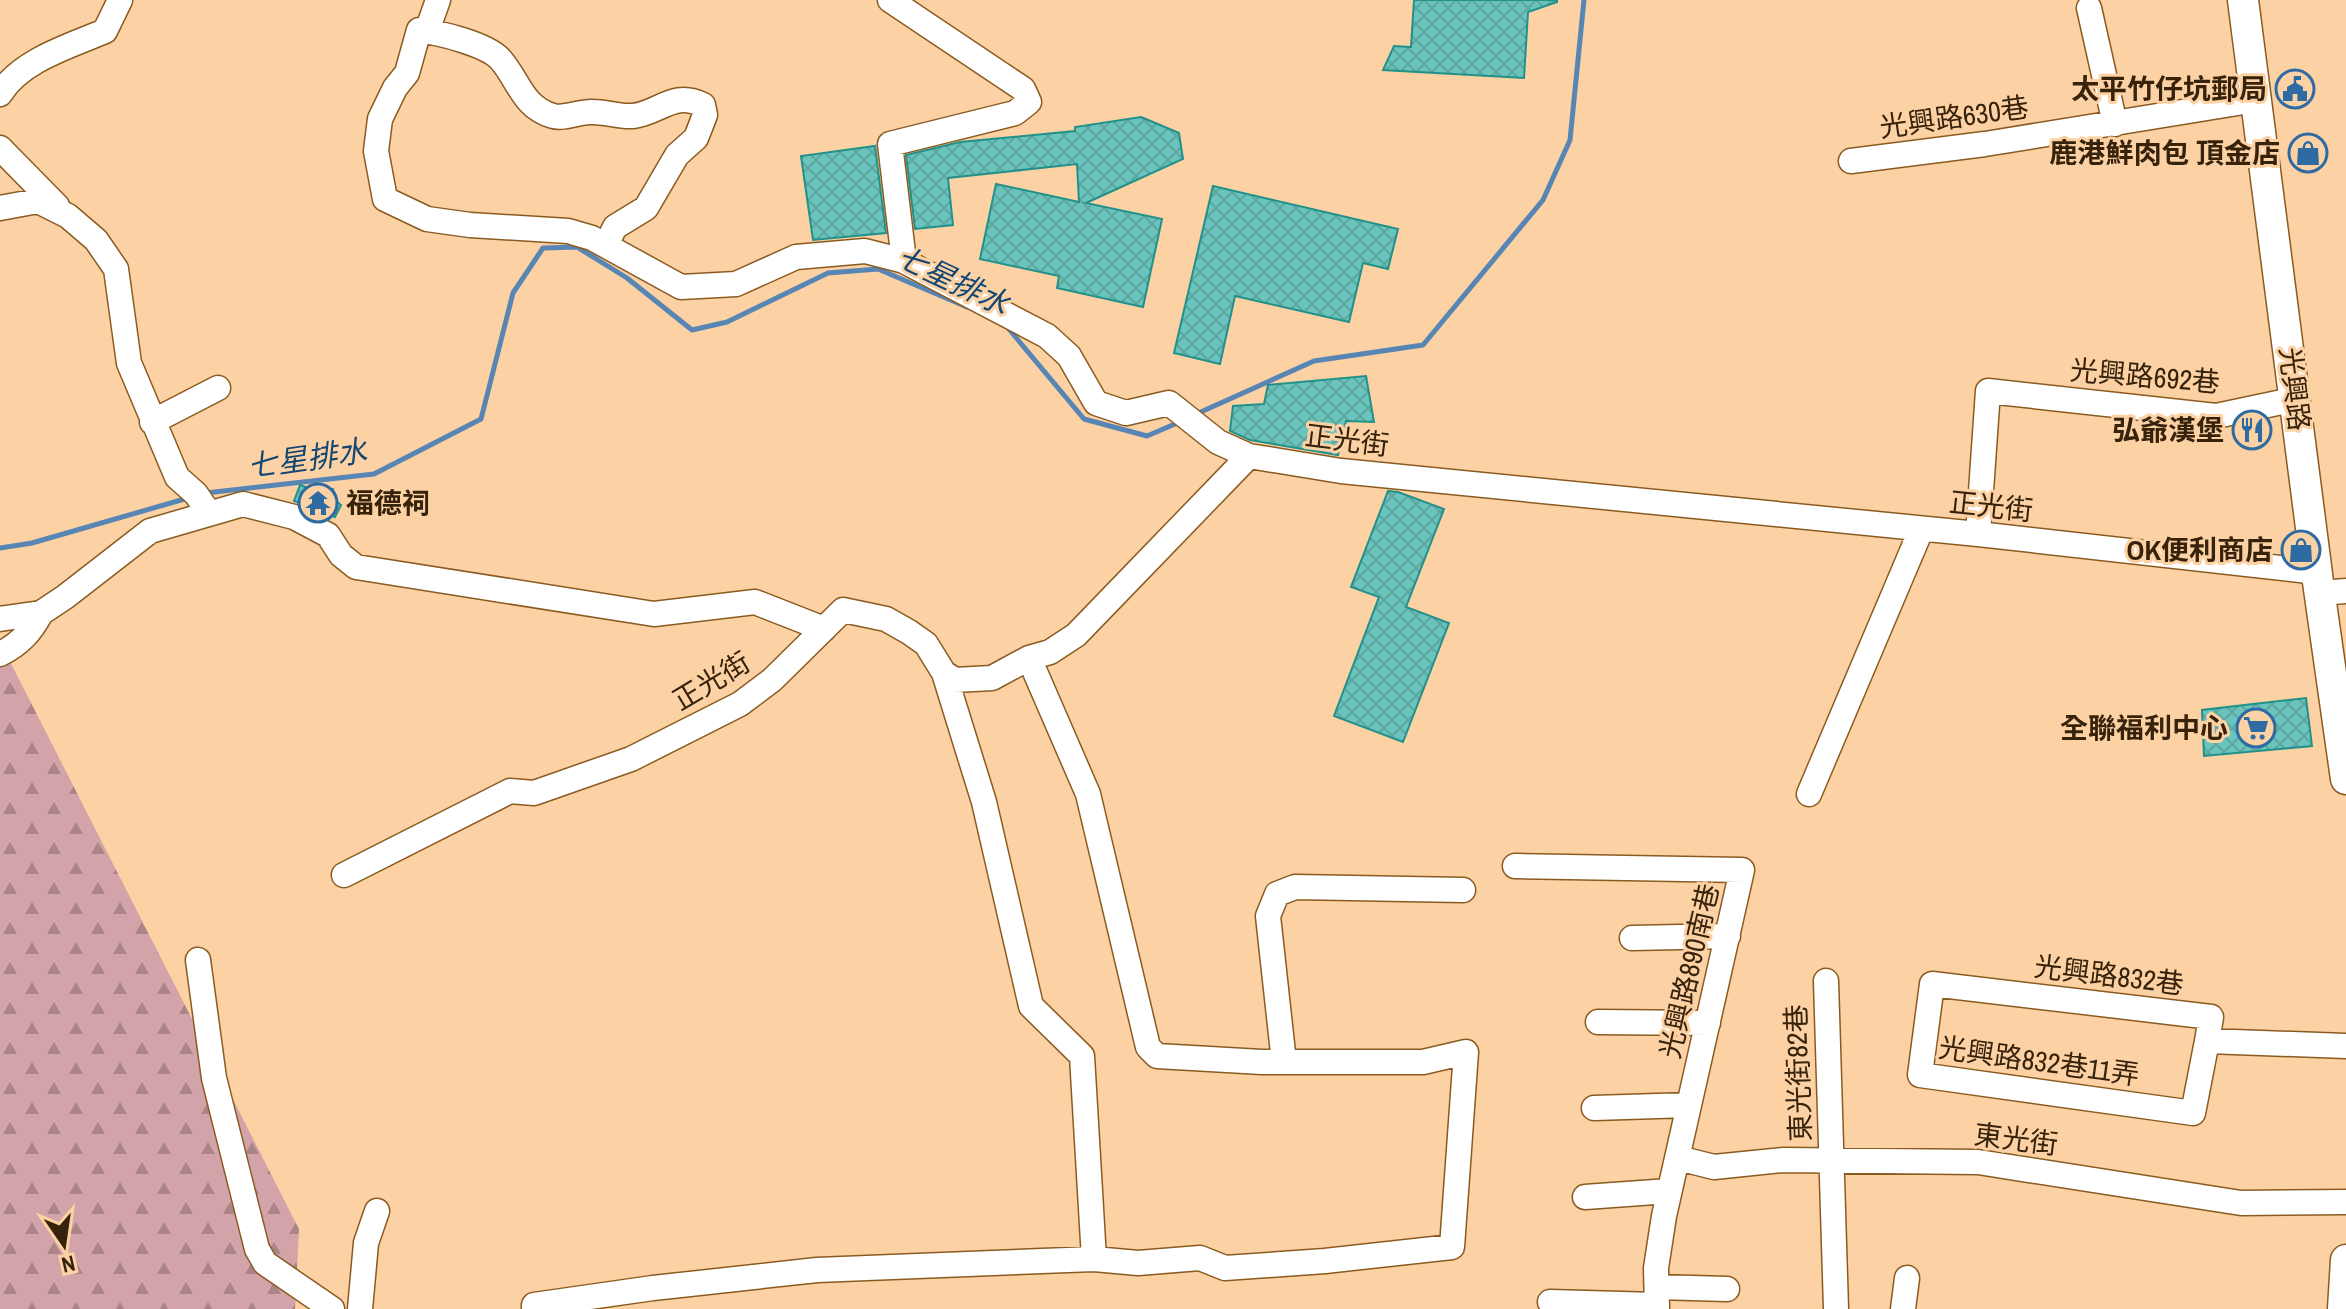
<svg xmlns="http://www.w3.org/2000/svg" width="2346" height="1309" viewBox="0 0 2346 1309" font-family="'Archivo Narrow','Noto Sans TC',sans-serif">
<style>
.forest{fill:url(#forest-firs)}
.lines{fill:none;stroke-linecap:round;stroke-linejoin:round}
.stream{stroke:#5886b4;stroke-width:5}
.building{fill:url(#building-cross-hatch);stroke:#21918a;stroke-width:2}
.minor-casing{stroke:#8a5b20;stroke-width:27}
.major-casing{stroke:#8a5b20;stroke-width:33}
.minor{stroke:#fff;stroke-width:24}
.major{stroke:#fff;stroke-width:30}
.labels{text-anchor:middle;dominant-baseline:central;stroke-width:6;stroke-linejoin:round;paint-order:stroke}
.poi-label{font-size:28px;font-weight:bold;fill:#37230b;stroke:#fcd1a4;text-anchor:end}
.street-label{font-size:28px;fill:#37230b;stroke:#fcd1a4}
.water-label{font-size:30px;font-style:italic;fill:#124774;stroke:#fcd1a4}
</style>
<defs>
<pattern id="forest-firs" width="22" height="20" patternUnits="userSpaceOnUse" patternTransform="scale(2)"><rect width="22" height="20" fill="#d2a3a9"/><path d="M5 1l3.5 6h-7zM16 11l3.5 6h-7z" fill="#ab8488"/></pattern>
<pattern id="building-cross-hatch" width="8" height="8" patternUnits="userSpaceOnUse" patternTransform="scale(2)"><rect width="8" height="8" fill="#6ac3bc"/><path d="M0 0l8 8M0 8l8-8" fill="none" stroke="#5ca7a0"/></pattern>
</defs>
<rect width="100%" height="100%" fill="#fcd1a4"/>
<path class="forest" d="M0,642L299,1229L295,1309H0Z"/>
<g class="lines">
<path class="stream" d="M1008,328L1084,419L1147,436L1182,421
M1194,415L1314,361L1423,345L1543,200L1570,140L1584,0
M206,493L374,474L481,419L513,293L543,248L577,247L627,278L692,330L727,322L828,273L878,269L967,307
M0,548L32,543L188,498"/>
</g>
<path class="building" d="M1414,0H1557V2L1528,12L1524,78L1383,70L1394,46L1411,47Z
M1141,117L1179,133L1183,159L1086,203L1162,219L1143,307L1057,288L1059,276L980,259L996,184L1079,202L1077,164L948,178L953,225L915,229L906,155L960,142L1075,131V127Z
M875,146L886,233L813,240L801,156Z
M1213,186L1398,229L1388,269L1363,263L1349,322L1235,296L1220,364L1174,353Z
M1366,376L1374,422L1346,421L1338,455L1250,440L1230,431L1233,406L1264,404L1268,385Z
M300,485L316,491L333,489L335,500L341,505L335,517L294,501Z
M1388,491L1398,492L1444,509L1406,607L1449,623L1403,742L1334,716L1379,597L1351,587Z
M2306,698L2312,746L2204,756L2202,710Z"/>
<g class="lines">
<defs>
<path id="minor" d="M890,0L1023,89L1029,102L1015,113L890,144L904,261
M2089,8L2115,124
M427,31L438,0
M0,94C21,60 70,46 105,31L120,0
M0,148L57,206
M1851,161L1985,144L2256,100
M0,208L38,201L68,216L96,240L116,269L129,363L177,477L196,494L209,513
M606,245L615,227L646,208L677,155L696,138L705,115L703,105C673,90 660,113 633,116C618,117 604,111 590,112C579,112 564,119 553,116C522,107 519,80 500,59C486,44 440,33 419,30L407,73L395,88L380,119L376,151L385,199L427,219L470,225L568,231L592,238L681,287L736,284L796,257L865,251L904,261L1047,336L1069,356L1096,403L1126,413L1169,403L1218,442L1249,456L1341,471L1978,534L2317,572
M152,422L218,388
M1978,534L1988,391L2216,416L2296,399
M2320,593L2346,591
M41,613L65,597L150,531L243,504L294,517L328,535L341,555L356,567L654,614L755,602L824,629
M0,619L41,613C31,632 20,644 0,654
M944,673L984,802L1031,1006L1082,1056L1094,1259
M1809,794L1921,530
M1515,866L1742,870L1664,1216L1656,1268L1657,1309
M344,875L510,791L534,793L631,759L740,704L772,680L843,610L886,619L909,632L926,644L944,673L955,680L992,678L1029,658L1050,652L1076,635L1249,456
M1632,938L1728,936
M198,960L214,1078L257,1249L265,1263L332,1309
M1826,981L1836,1309
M1598,1022L1708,1023
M2207,1041L2193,1113L1920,1075L1932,984L2211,1017L2207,1041L2346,1046
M1284,1062L1268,916L1277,894L1295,887L1463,890
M1594,1108L1689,1105
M1678,1158L1714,1167L1783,1160L1978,1162L2241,1203L2346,1202
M1585,1197L1669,1191
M1657,1287L1727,1289
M1550,1302L1657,1305
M360,1309L366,1243L377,1211
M534,1309V1305L653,1288L817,1270L1094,1259L1138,1263L1200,1258L1225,1268L1325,1261L1452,1247L1466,1052L1423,1062H1262L1157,1056L1148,1047L1088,794L1029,658
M1903,1309L1907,1278"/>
<path id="major" d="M2243,0L2318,582L2346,779
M2343,1309L2346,1260"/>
</defs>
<use href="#minor" class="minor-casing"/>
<use href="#major" class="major-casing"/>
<use href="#minor" class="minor"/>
<use href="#major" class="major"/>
</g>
<defs>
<symbol id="civic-ring" viewBox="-11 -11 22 22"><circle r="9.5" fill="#fcd1a4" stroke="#2e6ba2" stroke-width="1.5"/><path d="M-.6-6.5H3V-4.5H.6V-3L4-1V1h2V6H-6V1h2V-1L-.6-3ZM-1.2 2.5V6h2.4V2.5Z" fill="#2e6ba2"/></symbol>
<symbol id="shop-ring" viewBox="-11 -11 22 22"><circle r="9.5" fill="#fcd1a4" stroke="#2e6ba2" stroke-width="1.5"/><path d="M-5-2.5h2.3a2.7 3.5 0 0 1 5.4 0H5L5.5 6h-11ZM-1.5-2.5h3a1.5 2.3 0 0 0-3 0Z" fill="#2e6ba2"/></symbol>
<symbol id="restaurant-ring" viewBox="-11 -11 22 22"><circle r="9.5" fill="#fcd1a4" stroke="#2e6ba2" stroke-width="1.5"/><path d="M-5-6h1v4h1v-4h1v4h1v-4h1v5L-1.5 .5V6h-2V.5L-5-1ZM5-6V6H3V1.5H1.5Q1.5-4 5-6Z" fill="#2e6ba2"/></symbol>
<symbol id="temple-ring" viewBox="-11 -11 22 22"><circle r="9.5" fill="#fcd1a4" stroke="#2e6ba2" stroke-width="1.5"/><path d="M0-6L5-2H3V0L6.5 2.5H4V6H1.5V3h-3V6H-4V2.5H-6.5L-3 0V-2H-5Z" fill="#2e6ba2"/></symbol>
<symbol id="supermarket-ring" viewBox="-11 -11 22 22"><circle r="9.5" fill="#fcd1a4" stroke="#2e6ba2" stroke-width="1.5"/><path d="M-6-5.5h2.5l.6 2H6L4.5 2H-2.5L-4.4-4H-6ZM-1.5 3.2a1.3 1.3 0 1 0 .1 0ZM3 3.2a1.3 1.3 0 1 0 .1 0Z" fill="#2e6ba2"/></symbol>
</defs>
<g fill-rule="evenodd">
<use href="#civic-ring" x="2273" y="67" width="44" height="44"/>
<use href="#shop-ring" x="2286" y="131" width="44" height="44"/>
<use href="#restaurant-ring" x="2230" y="408" width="44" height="44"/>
<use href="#temple-ring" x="296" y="481" width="44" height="44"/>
<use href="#shop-ring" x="2279" y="528" width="44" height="44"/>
<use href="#supermarket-ring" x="2234" y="706" width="44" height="44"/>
</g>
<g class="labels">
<g class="poi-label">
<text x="2267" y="89">太平竹仔坑郵局</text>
<text x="2280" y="153">鹿港鮮肉包 頂金店</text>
<text x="2224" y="430">弘爺漢堡</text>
<text x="346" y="503" text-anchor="start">福德祠</text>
<text x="2273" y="550">OK便利商店</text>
<text x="2228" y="728">全聯福利中心</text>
</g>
<g class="street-label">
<text transform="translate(1954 117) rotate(-8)">光興路630巷</text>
<text transform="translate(2145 376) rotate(5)">光興路692巷</text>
<text transform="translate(2295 389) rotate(83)">光興路</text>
<text transform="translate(1347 440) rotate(7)">正光街</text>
<text transform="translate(1991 506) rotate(6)">正光街</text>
<text transform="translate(711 681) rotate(-31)">正光街</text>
<text transform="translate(1689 971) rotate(-77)">光興路890南巷</text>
<text transform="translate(2109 975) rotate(7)">光興路832巷</text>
<text transform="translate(2039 1061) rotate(8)">光興路832巷11弄</text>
<text transform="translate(1798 1073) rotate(-92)">東光街82巷</text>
<text transform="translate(2016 1139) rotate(7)">東光街</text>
</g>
<g class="water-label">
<text transform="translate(953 280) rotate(25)">七星排水</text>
<text transform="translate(307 458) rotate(-8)">七星排水</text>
</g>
</g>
<g transform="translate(64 1245) rotate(167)" stroke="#fcd1a4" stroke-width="6" paint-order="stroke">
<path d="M0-6L14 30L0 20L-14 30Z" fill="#37230b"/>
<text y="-12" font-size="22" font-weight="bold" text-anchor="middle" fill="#37230b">N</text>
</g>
</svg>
